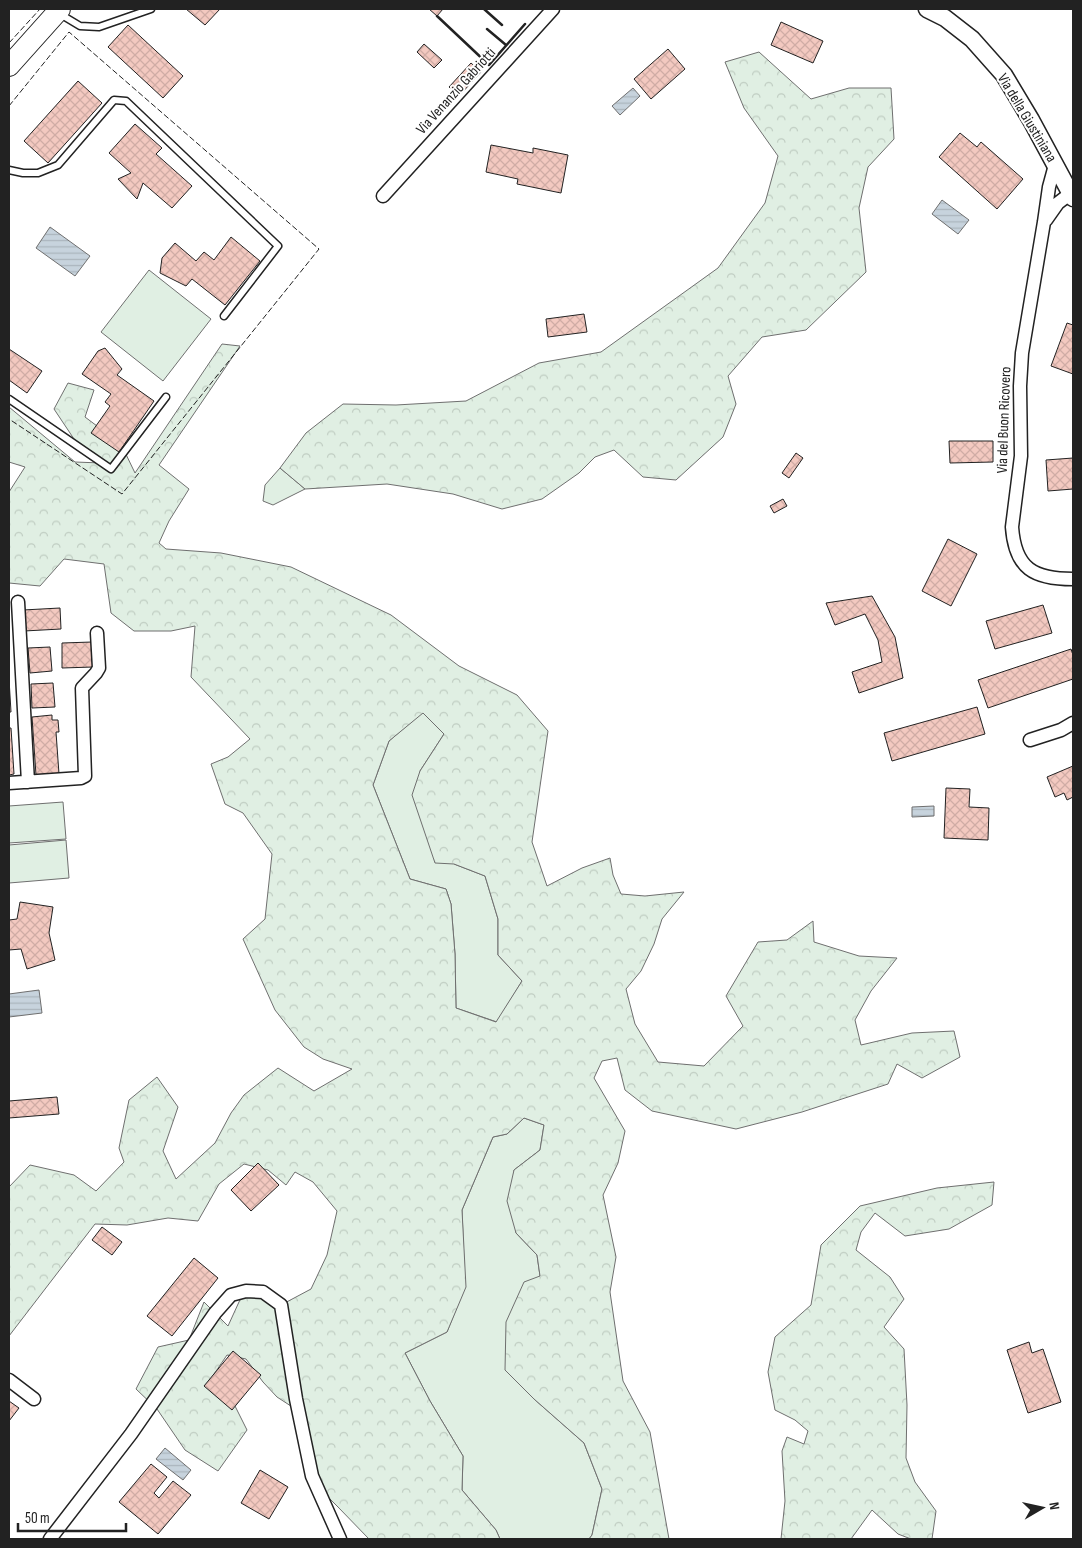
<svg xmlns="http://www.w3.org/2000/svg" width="1082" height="1548" viewBox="0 0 1082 1548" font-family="'Sofia Sans Condensed',sans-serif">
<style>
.grass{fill:#e0efe3;stroke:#6f6f6f}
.forest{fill:url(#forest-crowns);stroke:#6f6f6f;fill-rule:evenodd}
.water{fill:url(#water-rules);stroke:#6f6f6f}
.building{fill:url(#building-cross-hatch);stroke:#222}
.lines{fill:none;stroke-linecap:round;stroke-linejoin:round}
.service-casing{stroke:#222;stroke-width:9}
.minor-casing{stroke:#222;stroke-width:15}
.tertiary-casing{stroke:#222;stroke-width:19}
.primary-casing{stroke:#222;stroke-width:22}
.service{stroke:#fff;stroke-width:6}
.minor{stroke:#fff;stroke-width:12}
.tertiary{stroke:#fff;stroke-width:16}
.primary{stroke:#fff;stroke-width:20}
.fence{stroke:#222;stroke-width:1;stroke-dasharray:6 2.5;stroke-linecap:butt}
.wall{stroke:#222;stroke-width:2.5}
.labels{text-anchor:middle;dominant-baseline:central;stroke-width:4;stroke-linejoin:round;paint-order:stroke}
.street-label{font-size:15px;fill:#222;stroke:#fff}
</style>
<defs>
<pattern id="forest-crowns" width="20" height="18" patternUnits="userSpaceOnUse" patternTransform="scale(1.25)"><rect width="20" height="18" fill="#e0efe3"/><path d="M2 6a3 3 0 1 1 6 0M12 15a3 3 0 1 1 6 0" fill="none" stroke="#c0cdc2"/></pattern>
<pattern id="water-rules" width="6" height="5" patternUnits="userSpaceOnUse" patternTransform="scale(1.25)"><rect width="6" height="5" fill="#c7d3dd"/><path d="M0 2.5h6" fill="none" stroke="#abb5bd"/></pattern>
<pattern id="building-cross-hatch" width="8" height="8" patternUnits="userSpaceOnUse" patternTransform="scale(1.25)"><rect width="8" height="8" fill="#f3c9c0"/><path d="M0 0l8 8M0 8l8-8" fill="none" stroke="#d0aca5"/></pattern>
</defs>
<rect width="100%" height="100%" fill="#fff"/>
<path class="grass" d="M149,270L211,319L163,381L101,332Z
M280,468L305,489L273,505L263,501L265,485Z
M423,712L444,734L420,771L454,864L485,876L498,919V955L522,981L497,1022L456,1008L455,954L451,904L446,889L410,879L373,785L389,741Z
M63,802L66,839L9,843V806Z
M66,840L69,878L9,883V845Z
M524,1118L544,1125L540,1150L514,1170L516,1233L537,1255L540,1276L534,1399L584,1443L602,1489L592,1535L589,1539H500L496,1530L462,1490L463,1456L430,1401L405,1353L447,1332L465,1287L462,1210L493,1137L507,1134Z"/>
<path class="forest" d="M759,52L811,99L849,88H891L894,139L868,167L859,208L866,272L806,330L762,337L728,376L736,404L723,437L676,480L643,477L614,450L595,457L579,473L542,499L502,509L453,494L387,484L305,489L280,468L306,433L343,404L396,405L466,401L539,363L601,352L718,268L765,203L778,156L744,108L725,62Z
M222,344L240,346L159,465L189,489L169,521L159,543L166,549L221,553L291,567L391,615L459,666L517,695L548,731L532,842L547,886L582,868L610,858L613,875L621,894L645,896L684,892L662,919L654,944L641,971L626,989L635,1024L658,1062L704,1066L743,1026L726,996L758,942L787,940L813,921L814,942L859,956L897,958L871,991L855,1020L861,1045L912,1033L954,1031L960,1057L922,1078L897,1064L888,1084L802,1112L736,1129L652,1111L625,1090L617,1058L602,1061L594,1078L625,1131L618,1163L603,1195L616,1257L610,1292L623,1381L650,1432L669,1539H589L592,1535L602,1489L584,1443L534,1399L505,1370L506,1322L524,1282L540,1276L537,1255L516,1233L507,1201L514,1170L540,1150L544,1125L524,1118L507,1134L493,1137L462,1210L466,1287L447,1332L405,1353L430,1401L463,1456L462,1490L496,1530L500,1539H369L338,1507L313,1482L297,1410L277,1397L263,1382L246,1359L227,1355L210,1380L229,1394L247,1430L218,1471L185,1450L157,1409L136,1389L158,1347L189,1340L204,1302L228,1326L244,1291L281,1305L311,1289L327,1255L337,1211L313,1182L295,1172L286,1185L268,1170L244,1164L219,1184L198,1221L168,1218L127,1225L95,1224L9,1336V1187L30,1165L74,1175L96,1191L124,1162L119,1148L129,1100L157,1077L178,1107L163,1151L176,1179L215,1143L231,1113L244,1095L278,1068L314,1091L352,1069L323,1059L304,1047L275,1010L243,939L265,919L272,854L243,813L225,804L211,764L228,757L250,739L191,677L195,626L171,631H134L111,613L104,564L64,559L40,586L9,583V492L25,467L9,462V407L75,462L101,463L84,454L54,409L68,383L94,390L85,417L121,444L135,473ZM423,713L444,734L420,771L412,795L435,863L454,864L485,876L498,919V955L522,981L496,1022L456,1008L455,954L451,904L446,889L410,879L373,785L389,741Z
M994,1182L992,1205L949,1229L905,1236L875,1213L861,1232L856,1250L890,1277L904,1299L884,1327L904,1349L907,1405L906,1458L915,1482L936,1511L932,1539H911L898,1534L872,1510L851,1539H781L785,1501L782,1451L787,1437L804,1444L808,1431L795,1420L775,1410L768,1372L775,1337L811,1305L821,1245L860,1206L937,1188Z"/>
<path class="water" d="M633,88L640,96L620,115L612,106Z
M942,200L969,220L958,234L932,214Z
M50,227L90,256L75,276L36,248Z
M934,806V816L912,817V807Z
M39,990L42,1013L9,1017V994Z
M165,1448L191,1470L183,1480L156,1459Z"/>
<path class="building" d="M186,9H220L205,25Z
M429,9H443L437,16Z
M781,22L823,41L813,63L771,45Z
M128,25L183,76L163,98L108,47Z
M424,44L442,60L434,68L417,52Z
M668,49L685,69L651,99L634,79Z
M471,63L481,72L459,96L449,87Z
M78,81L102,103L48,163L24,141Z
M135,124L162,148L156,154L192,186L172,208L143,183L137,199L118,179L131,173L109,153Z
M960,133L977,147L981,142L1023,179L997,209L939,157Z
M491,145L533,153V148L568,155L561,193L517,184L518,179L486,172Z
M231,237L260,261L225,305L192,279L186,286L160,273L162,258L175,243L196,261L204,252L214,260Z
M584,314L587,332L548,337L546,319Z
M1067,323L1073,325V374L1051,366Z
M105,348L122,369L117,375L154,401L119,452L91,433L110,406L105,402L111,394L82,374L98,351Z
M9,349L42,371L27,393L9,380Z
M949,441H993V462L950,463Z
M796,453L803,458L789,478L782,473Z
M1073,458V489L1048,491L1046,460Z
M783,499L787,506L774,513L770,506Z
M948,539L977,554L951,606L922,591Z
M872,596L895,637L903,678L859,693L852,672L882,662L878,640L865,614L835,625L826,603Z
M1043,605L1052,633L995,649L986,621Z
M60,608L61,629L24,631L23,610Z
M92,642L93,667L62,668V643Z
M50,647L52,671L30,673L28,648Z
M1071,649L1073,655V679L988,708L978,680Z
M9,679L11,712H9Z
M53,683L55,707L32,708L31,684Z
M977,707L985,734L892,761L884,733Z
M52,715V720H58L59,732H56L59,774L36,775L32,717Z
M9,728H11L14,774L9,775Z
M1073,766V797L1067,800L1064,793L1055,797L1047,777Z
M946,788L970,789L969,807L989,808L988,840L944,838Z
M20,902L53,907L49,933L55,960L27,969L21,949L9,950V920L17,919Z
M57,1097L59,1114L9,1118V1101Z
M258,1163L279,1185L251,1211L231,1190Z
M102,1227L122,1242L112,1255L92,1240Z
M194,1258L218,1278L172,1336L147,1316Z
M1029,1342L1032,1353L1043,1349L1061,1402L1028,1413L1007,1350Z
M233,1351L261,1375L232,1410L204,1386Z
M9,1401L19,1408L9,1421Z
M151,1464L167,1477L154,1493L159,1498L173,1481L191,1495L158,1534L119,1502Z
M260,1470L288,1487L269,1519L241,1503Z"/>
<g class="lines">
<defs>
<path id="service" d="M60,14L80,26L99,27L151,9
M9,170L23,173H38L58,165L114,100L126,101L278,246L224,316
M9,399L111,469L166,397"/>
<path id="minor" d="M1055,165L1049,187L1044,222L1022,353L1020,386L1021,456L1012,527C1015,569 1034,579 1073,579
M383,196L553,9
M1046,220L1058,203L1071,193
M18,602L28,782
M1030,740L1061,730L1073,723
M9,783L81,778L85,776L82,688L96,673L99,668L97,633
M9,1380L34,1399
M50,1539L131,1434L215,1313L231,1295L246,1291L263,1292L281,1305L296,1399L312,1476L340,1539"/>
<path id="tertiary" d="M927,9L945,18L972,39L1004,75L1031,120L1073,198"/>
<path id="primary" d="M9,66L60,9"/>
</defs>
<use href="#service" class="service-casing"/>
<use href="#minor" class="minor-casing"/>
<use href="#tertiary" class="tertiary-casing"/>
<use href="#primary" class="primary-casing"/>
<use href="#service" class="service"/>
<use href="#minor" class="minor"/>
<use href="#tertiary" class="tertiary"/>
<use href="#primary" class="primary"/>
<path class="fence" d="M9,43L40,9
M9,106L69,32L319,249L122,494L9,419"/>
<path class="wall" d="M484,9L502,25
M437,16L489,65L525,24
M487,29L506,45"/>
</g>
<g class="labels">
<g class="street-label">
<text transform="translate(456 91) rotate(-48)">Via Venanzio Gabriotti</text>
<text transform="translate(1027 118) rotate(59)">Via della Giustiniana</text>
<text transform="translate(1004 420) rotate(-88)">Via del Buon Ricovero</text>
</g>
</g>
<rect width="1082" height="1548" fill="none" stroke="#222222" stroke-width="20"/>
<g transform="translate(1042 1508) rotate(81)" stroke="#ffffff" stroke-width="4" paint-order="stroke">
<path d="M0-4L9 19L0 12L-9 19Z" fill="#222222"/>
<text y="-8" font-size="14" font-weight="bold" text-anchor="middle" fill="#222222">N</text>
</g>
<path d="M18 1523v8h108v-8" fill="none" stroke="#222222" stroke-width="2.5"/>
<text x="25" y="1523" font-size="15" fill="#222222" stroke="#ffffff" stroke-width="4" paint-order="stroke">50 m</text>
</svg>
